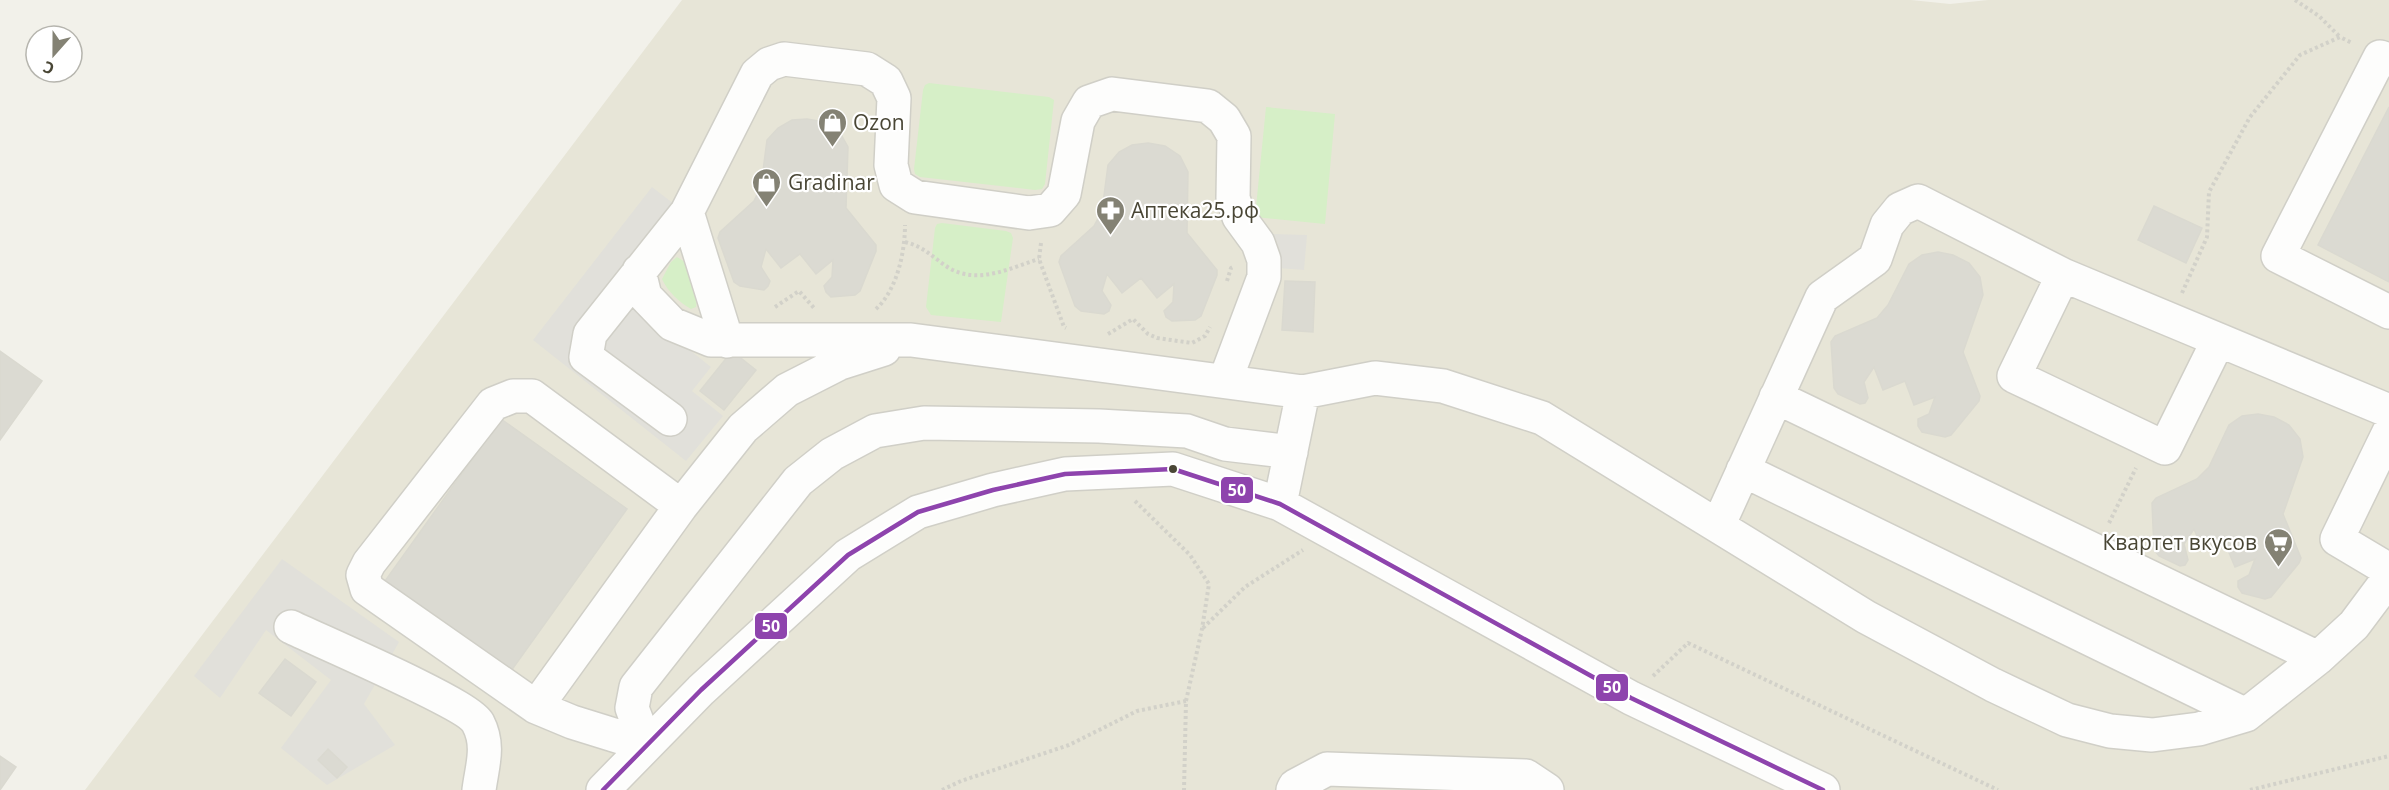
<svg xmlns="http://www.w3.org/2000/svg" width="2389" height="790" viewBox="0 0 2389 790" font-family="'Open Sans',sans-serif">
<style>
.residential{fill:#e7e5d7}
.green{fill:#d6efc7}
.parking{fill:#e1e0da}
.building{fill:#dbdad2;stroke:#dad9d0;stroke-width:1.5}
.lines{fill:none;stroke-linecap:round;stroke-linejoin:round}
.minor-casing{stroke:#d0cfc7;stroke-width:36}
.path{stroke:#d2d1c9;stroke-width:4;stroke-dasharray:3 3;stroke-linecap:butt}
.minor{stroke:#fdfdfc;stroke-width:33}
.bus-1-casing{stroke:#fff;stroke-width:9}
.bus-1{stroke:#8e44ad;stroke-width:4.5}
.bus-dot{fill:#494635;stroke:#fff;stroke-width:2}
.labels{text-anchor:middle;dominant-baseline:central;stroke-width:4.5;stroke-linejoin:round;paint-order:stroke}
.poi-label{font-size:21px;fill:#494635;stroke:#fff;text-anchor:start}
.line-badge{stroke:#fff;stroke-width:2}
.badge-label{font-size:16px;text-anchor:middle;font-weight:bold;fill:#fff}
</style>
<rect width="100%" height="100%" fill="#f2f1ea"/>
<path class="residential" d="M682,0H1911L1950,4L1988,0H2389V790H85Z"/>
<path class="green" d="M929,83L1049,97L1054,100L1045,184L1042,189L1035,190L920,177L915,174L914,169L923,90L925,85Z
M1266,107L1335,114L1325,224L1255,217Z
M942,223L1006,231L1011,233L1013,238L1001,322L931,315L926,307L935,228L937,224Z
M677,257L685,262L697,300L696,307L691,309C679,302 668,292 662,279L671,262Z"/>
<path class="parking" d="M652,187L674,204L609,286L711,367L692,391L723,416L686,461L533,340Z
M1272,234L1307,235L1304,270L1279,268V256Z
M282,559L399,642L364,704L395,745L327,785L281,748L331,680L266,630L220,698L194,676Z"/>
<path class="building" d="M2389,107V282L2318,245Z
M807,119L824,122L839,131L848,147L846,208L876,245V251L860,291L855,295L831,297L826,292L824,286L832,277L833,260L816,274L800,254L781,268L766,249L761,267L770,281L768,286L764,290L740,286L734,282L718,238L720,232L754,201L761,186L767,140L778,128L792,120Z
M1148,143L1165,146L1180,156L1188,172L1187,233L1217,270V275L1201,316L1195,320L1172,321L1166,317L1164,311L1173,302L1174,284L1157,298L1141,278L1122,293L1107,274L1102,291L1111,305L1109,311L1104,314L1081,311L1075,306L1059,262L1061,256L1094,226L1102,211L1108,165L1119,152L1132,145Z
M2154,206L2202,228L2186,263L2138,240Z
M1938,252L1953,255L1969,263L1980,277L1983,295L1963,352L1980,396L1979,401L1951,435L1945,437L1922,432L1918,426V419L1929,414L1935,397L1914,405L1905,381L1883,390L1874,367L1864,382L1868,398L1865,403L1860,404L1838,394L1834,388L1831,342L1835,336L1877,318L1888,305L1909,264L1922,255Z
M1285,281L1315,282L1313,332L1282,330Z
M0,351L42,381L0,440Z
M732,351L756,370L724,410L700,391Z
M2258,414L2274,417L2289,425L2300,439L2303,457L2283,514L2301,558L2299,563L2271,597L2265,599L2242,593L2238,587V581L2249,575L2255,559L2235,567L2225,543L2203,551L2194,529L2184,544L2188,560L2185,565L2180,566L2159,556L2154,550L2152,503L2156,498L2197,479L2209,467L2229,425L2242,416Z
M501,419L627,509L511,671L385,581Z
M285,659L316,682L291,716L259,693Z
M328,749L347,767L337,778L318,760Z
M0,756L16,767L0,790Z"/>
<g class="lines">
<defs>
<path id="minor" d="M2389,60L2380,57L2278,256L2389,312
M639,271L645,296L672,324L711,340H911L1303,392L1280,504
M2063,275L2014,376L2165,448L2218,341
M727,341L687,212L757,74L769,64L784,59L867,69L886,81L894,98L891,165L896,185L915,197L1029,213L1050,210L1064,194L1078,121L1089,102L1112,94L1208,106L1224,119L1234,136L1233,198L1239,217L1258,243L1264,260V277L1225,381
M1303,392L1375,378L1443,386L1542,418L1866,617L1993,685L2067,720L2110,731L2152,735L2199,729L2246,715L2318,658L2354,625L2389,578
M1776,397L2318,658
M670,419L586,357L590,334L687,212
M2389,432L2337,539L2389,570
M1743,470L2246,715
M1718,526L1822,297L1875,259L1887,225L1900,209L1918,201L2063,275L2389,411
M291,627C320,641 468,704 478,723C490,746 482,766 479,790
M536,707L367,589L363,575L369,563L493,404L513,396H532L681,506
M646,745L632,708L636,687L798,481L832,454L875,431L924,423L1099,426L1187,431L1225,444L1291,452
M646,745L572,722L536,707L681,506L743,428L787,390L840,363L884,349
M603,790L701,690L848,555L918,512L993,490L1065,474L1173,469L1280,504L1631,698L1823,790
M1293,790L1295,786L1327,769L1526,776L1547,790"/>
</defs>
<use href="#minor" class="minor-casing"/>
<path class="path" d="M2295,0L2319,16L2340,37
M905,242C925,247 932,257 949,268C978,285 1010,268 1039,259
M1041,243L1039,259L1064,327L1066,328
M1227,281L1231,268L1233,267
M2182,293L2207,237L2209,192L2250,117L2300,55L2340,37L2352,43
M775,307L799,291L814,308
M876,309C897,290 905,252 905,225
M1108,334L1133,319L1148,334L1157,338L1192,343L1205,336L1210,327
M1135,501L1190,555L1209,584L1202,629L1186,701L1184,790
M2109,523L2136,468
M1203,628L1245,587L1303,550
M1653,676L1688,643L1998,790
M942,790L961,781L1069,745L1137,711L1186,701
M2250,790L2389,756"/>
<use href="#minor" class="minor"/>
<defs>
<path id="bus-1" d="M603,790L701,690L848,555L918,512L993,490L1065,474L1173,469L1280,504L1631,698L1823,790"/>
</defs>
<use href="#bus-1" class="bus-1-casing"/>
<use href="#bus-1" class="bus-1"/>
</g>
<defs>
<symbol id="shop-pin" viewBox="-11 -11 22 30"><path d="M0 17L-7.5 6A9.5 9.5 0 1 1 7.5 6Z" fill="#848274" stroke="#fff"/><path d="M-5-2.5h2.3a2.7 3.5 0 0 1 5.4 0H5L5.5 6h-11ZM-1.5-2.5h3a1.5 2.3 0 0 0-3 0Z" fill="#fff"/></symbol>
<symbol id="pharmacy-pin" viewBox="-11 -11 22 30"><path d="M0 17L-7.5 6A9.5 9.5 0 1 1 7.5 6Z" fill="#848274" stroke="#fff"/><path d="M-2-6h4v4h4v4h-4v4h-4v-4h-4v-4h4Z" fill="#fff"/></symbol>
<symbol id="supermarket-pin" viewBox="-11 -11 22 30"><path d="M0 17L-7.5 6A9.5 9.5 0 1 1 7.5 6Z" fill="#848274" stroke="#fff"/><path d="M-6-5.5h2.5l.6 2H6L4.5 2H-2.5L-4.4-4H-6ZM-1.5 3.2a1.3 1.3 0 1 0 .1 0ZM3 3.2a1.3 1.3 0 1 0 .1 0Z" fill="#fff"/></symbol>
</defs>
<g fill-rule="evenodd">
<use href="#shop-pin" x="816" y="106" width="33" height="45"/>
<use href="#shop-pin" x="750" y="166" width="33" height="45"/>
<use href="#pharmacy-pin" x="1094" y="194" width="33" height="45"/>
<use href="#supermarket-pin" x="2262" y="526" width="33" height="45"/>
</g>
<circle class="bus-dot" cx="1173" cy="469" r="5"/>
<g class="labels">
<g class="poi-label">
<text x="853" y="122">Ozon</text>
<text x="788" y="182">Gradinar</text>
<text x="1131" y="210">Аптека25.рф</text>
<text x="2257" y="542" text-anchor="end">Квартет вкусов</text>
</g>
</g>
<g class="line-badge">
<rect x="1220" y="476" width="34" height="28" rx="6" fill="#8e44ad"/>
<rect x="754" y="612" width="34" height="28" rx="6" fill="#8e44ad"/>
<rect x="1595" y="673" width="34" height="29" rx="6" fill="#8e44ad"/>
</g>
<g class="badge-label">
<text x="1237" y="496">50</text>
<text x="771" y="632">50</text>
<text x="1612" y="693">50</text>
</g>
<g transform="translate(54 54) rotate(201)"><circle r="28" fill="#ffffff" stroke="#b6b5ae" stroke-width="1.5"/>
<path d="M0-4.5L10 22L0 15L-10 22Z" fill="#848274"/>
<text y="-9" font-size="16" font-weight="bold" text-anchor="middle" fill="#494635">С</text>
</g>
</svg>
